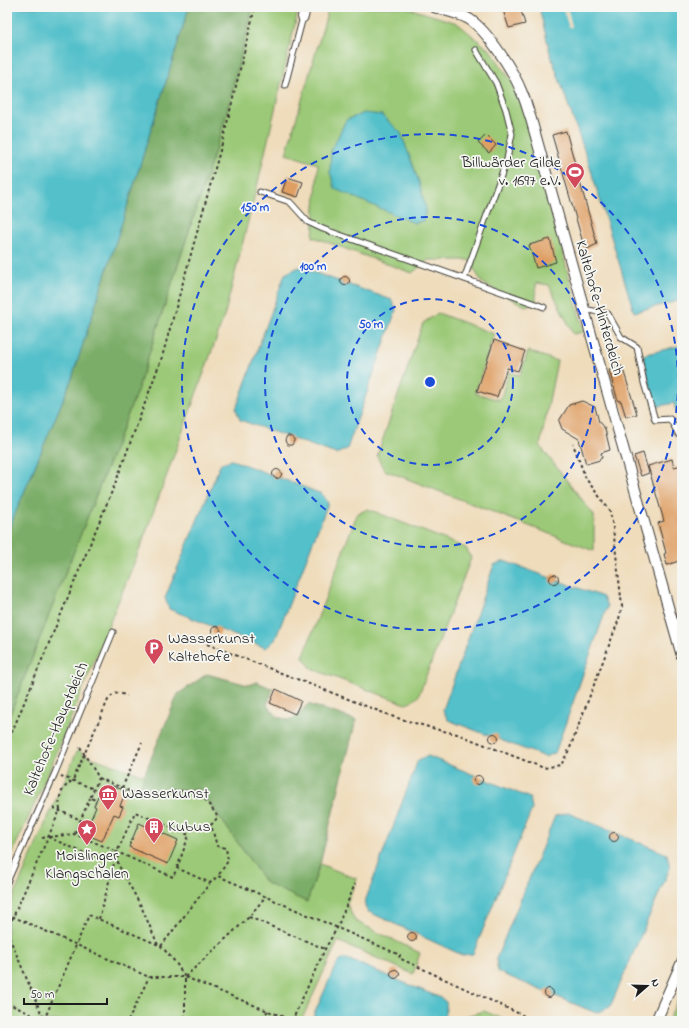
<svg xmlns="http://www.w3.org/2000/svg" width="689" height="1028" viewBox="0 0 689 1028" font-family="'Indie Flower',sans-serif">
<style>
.green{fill:#9bc977;stroke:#5c724a}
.forest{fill:#7cad68;stroke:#4c6442}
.water{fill:#53c0ca;stroke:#386e73}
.pier{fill:#efdcbb}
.building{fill:#df9f64}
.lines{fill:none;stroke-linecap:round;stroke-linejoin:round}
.service-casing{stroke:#3c3934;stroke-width:7}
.minor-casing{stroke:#3c3934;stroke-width:12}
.path{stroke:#3c3934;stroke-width:2;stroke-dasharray:3 3;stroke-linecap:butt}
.service{stroke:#fff;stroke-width:5}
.minor{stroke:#fff;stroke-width:10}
.ring{fill:none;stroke:#1d4ed8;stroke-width:2;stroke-dasharray:7 5}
.labels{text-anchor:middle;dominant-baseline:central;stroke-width:3.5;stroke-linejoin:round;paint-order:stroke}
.poi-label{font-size:16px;fill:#1c1c1c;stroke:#f6f6f2;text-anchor:start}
.street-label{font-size:16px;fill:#1c1c1c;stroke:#f6f6f2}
.centre{fill:#1d4ed8;stroke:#f6f6f2;stroke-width:2}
.ring-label{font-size:12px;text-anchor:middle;font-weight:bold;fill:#1d4ed8;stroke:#f6f6f2;stroke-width:3.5;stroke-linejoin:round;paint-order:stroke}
</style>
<rect width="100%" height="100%" fill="#f6f6f2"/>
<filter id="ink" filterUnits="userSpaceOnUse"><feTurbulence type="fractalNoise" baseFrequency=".025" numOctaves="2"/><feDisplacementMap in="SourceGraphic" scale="8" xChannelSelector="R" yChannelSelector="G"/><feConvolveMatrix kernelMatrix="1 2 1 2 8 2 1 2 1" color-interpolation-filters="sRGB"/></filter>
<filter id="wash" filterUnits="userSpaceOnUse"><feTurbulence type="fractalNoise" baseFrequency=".012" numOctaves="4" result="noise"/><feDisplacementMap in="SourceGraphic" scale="16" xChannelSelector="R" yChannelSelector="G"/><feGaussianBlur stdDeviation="0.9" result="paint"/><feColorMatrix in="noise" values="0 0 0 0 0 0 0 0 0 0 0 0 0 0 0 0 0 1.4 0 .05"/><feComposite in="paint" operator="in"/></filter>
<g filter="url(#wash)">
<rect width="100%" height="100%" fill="#efdcbb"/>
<path class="green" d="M253,7H299L260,174L225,313L218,334L141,546L48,774L7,865V722L137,391L224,123Z
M329,7H405L457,23L491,51L519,92L584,332L573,334L549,285L536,283V303L525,306L482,283L469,260H428L412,273L313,237L318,164L286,154Z
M438,313L494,334L475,393L500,400L509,372L520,375L528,351L557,361L540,446L594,515V551L384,470L377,456L423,323Z
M368,509L466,548L471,558L418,697L406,704L312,669L303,657L357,514Z
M78,749L84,755L144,775L141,791L200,789L266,883L307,902L320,864L357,879L347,904L355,921L420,953L413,974L338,941L301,1021H7V911Z
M682,991V1021H668Z
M484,1011L507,1021H463L466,1016Z"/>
<path class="forest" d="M189,7H253L224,123L137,391L7,722V533L72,378L128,204Z
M207,674L248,685L257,682L273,689L267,705L278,717L289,720L297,716L308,704L356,720L320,864L307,902L266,883L200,789L140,791L144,775L178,694Z"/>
<path class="water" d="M7,7H189L128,204L72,378L7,533Z
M539,7H682V300L634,312L589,164L550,53Z
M364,113L382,115L401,133L419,182L426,209L423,221L414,223L335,189L330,172L331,151L346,120Z
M299,267L392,300L396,310L347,449L336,454L240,420L236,409L285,274Z
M682,345V434L674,403L655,407L643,355Z
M232,460L322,494L328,503L275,640L266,648L169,609L165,598L221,463Z
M504,561L603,597L607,607L555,753L545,757L448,720L443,710L494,565Z
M428,756L530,798L532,809L473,954L462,955L367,911L365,906L366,899L418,760Z
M568,813L667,854L670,868L610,1007L596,1013L498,972L496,959L555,816Z
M342,959H347L441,998L446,1002C447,1009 445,1014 442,1021H311L336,965Z"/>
<path class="pier" d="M563,7H567L572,27L569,28Z"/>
<g id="blocks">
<path class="building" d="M502,7H520L525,24L509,28Z
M566,131L597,244L585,250L552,135Z
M486,135L496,145L489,153L478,143Z
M287,177L303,182L298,197L282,192Z
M550,239L556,262L536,268L529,245Z
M340.5 281a4.5 4.5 0 1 1 9 0a4.5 4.5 0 1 1-9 0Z
M494,340L525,351L518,371L507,368L497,397L477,391Z
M622,366L637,414L626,417L621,401H618L609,370Z
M582,401L595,407L599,422L605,429L610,450L601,453L602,458L599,459L600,460L586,464L579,439L562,429L559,421L569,405Z
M287,436H290L294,439V441L292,445H288L286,443L285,440Z
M643,453L649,473L641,476L634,456Z
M672,459L674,467L682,465V560L667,565L664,554L666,553L658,523L664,521L648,466Z
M272.5 474a4.5 4.5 0 1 1 9 0a4.5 4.5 0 1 1-9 0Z
M549.5 579a4.5 4.5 0 1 1 9 0a4.5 4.5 0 1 1-9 0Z
M211.5 631a4.5 4.5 0 1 1 9 0a4.5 4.5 0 1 1-9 0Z
M276,689L301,701L295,714L270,703Z
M489.5 738a4.5 4.5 0 1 1 9 0a4.5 4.5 0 1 1-9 0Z
M473.5 780a4.5 4.5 0 1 1 9 0a4.5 4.5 0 1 1-9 0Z
M107,785L112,787L113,786L126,791L120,806L123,807L119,816L114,814L102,841L85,834L83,828L88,826L96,807L94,806L98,796L101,797Z
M139,823L178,840L168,864L129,847Z
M609.5 837a4.5 4.5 0 1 1 9 0a4.5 4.5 0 1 1-9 0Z
M407.5 937a4.5 4.5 0 1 1 9 0a4.5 4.5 0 1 1-9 0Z
M390.5 974a4.5 4.5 0 1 1 9 0a4.5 4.5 0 1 1-9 0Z
M544.5 993a4.5 4.5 0 1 1 9 0a4.5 4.5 0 1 1-9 0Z"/>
</g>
</g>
<g filter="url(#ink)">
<use href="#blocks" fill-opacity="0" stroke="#3c3934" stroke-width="1"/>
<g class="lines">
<defs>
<path id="service" d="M285,85L303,17
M260,192L290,202L308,222L323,229L544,307
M464,279L507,159L512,134L506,110L496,83L476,50
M584,309L608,314L621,337L637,347L644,383L655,420L670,419L679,435
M7,882L55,773L113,632"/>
<path id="minor" d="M434,7C446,11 459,13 469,19C488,31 514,72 522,93C526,102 528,111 531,119L589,327L682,656
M303,17L305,7
M656,1021L682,962"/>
</defs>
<use href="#service" class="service-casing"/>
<use href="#minor" class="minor-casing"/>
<path class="path" d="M565,7L567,13
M207,644L394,717L439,730L457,734L544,768L561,765L570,748L619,619L622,606L613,528L610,511L593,488L586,479L573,444
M7,744L115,484L162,357L223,140L255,7
M80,747L99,778L90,798L96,800
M61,776L94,789
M99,778L141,796L178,791H199L218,817L211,825L217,846L226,848L228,861L218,876
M122,788L142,743
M53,808L81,820
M75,833L90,798
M49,837L74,834L116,851
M42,838L48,837L91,856H105L117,852L173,877L177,868L210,883L218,876L400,955L399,958L535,1021
M118,855V864L141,906L158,945
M7,914L149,977H185L268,1011L292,1020
M249,917L325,949
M99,919L117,852L135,812L189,835L177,868
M7,931L60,810C58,795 61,789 73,780L108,700C114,692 118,692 127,696
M7,932L44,1020
M161,946L210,883
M185,977L249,917L266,896
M7,1003L46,1021
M44,1020L89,915L161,946L176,963L185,977V1021
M128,1021L149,977
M257,1021L268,1011
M292,1021L325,949L337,928L355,884"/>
<use href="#service" class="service"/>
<use href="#minor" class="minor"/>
</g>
</g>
<g class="ring">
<circle cx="430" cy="382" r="83"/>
<circle cx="430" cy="382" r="165"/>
<circle cx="430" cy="382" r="248"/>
</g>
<defs>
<symbol id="stadium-pin" viewBox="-11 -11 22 30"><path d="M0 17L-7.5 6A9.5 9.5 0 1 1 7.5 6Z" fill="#d1495b" stroke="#f6f6f2"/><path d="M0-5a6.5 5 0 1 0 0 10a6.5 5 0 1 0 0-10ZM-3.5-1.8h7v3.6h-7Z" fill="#fff"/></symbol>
<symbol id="parking-pin" viewBox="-11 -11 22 30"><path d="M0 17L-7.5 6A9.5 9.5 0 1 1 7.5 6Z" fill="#d1495b" stroke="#f6f6f2"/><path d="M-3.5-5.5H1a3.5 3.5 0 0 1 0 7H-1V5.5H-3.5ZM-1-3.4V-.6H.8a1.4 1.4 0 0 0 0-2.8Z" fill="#fff"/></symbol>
<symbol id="museum-pin" viewBox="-11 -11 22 30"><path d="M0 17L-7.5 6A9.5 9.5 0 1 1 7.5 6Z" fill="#d1495b" stroke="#f6f6f2"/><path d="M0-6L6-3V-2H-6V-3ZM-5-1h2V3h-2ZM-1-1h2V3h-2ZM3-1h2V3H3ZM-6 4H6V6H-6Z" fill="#fff"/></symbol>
<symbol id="building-pin" viewBox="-11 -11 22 30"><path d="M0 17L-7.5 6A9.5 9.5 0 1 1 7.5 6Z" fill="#d1495b" stroke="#f6f6f2"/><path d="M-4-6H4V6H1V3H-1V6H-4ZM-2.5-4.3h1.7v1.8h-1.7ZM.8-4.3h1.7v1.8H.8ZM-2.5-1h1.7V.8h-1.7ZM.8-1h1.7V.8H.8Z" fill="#fff"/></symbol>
<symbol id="sight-pin" viewBox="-11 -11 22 30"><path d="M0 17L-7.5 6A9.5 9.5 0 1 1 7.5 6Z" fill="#d1495b" stroke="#f6f6f2"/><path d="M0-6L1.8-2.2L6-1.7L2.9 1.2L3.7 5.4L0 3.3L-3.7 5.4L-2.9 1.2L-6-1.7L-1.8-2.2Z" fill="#fff"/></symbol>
</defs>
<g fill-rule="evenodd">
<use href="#stadium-pin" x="564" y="161" width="22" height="30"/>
<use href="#parking-pin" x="143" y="637" width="22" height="30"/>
<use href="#museum-pin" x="97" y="783" width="22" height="30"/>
<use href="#building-pin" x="143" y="816" width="22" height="30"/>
<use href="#sight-pin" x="76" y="818" width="22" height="30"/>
</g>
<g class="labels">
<g class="poi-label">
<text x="561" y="163" text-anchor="end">Billwärder Gilde<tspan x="561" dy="18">v. 1697 e.V.</tspan></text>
<text x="168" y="639">Wasserkunst<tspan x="168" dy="18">Kaltehofe</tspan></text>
<text x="122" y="794">Wasserkunst</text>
<text x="168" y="827">Kubus</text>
<text x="87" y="856" text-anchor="middle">Moislinger<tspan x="87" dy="18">Klangschalen</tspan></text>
</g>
<g class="street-label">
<text transform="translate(599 308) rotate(74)">Kaltehofe-Hinterdeich</text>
<text transform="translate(56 729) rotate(-67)">Kaltehofe-Hauptdeich</text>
</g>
</g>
<circle cx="430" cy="382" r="6" class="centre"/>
<g class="ring-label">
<text x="255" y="211">150 m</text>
<text x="313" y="270">100 m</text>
<text x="371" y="328">50 m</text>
</g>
<rect width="689" height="1028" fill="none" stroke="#f6f6f2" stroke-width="24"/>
<g transform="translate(647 986) rotate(70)" stroke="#f6f6f2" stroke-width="3" paint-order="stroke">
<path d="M0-3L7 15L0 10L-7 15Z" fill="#1c1c1c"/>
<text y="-6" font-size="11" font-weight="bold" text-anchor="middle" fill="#1c1c1c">N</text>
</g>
<path d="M24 998v6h83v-6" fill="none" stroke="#1c1c1c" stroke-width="2"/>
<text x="30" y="998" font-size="12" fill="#1c1c1c" stroke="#f6f6f2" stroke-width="3" paint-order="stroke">50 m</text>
</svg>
